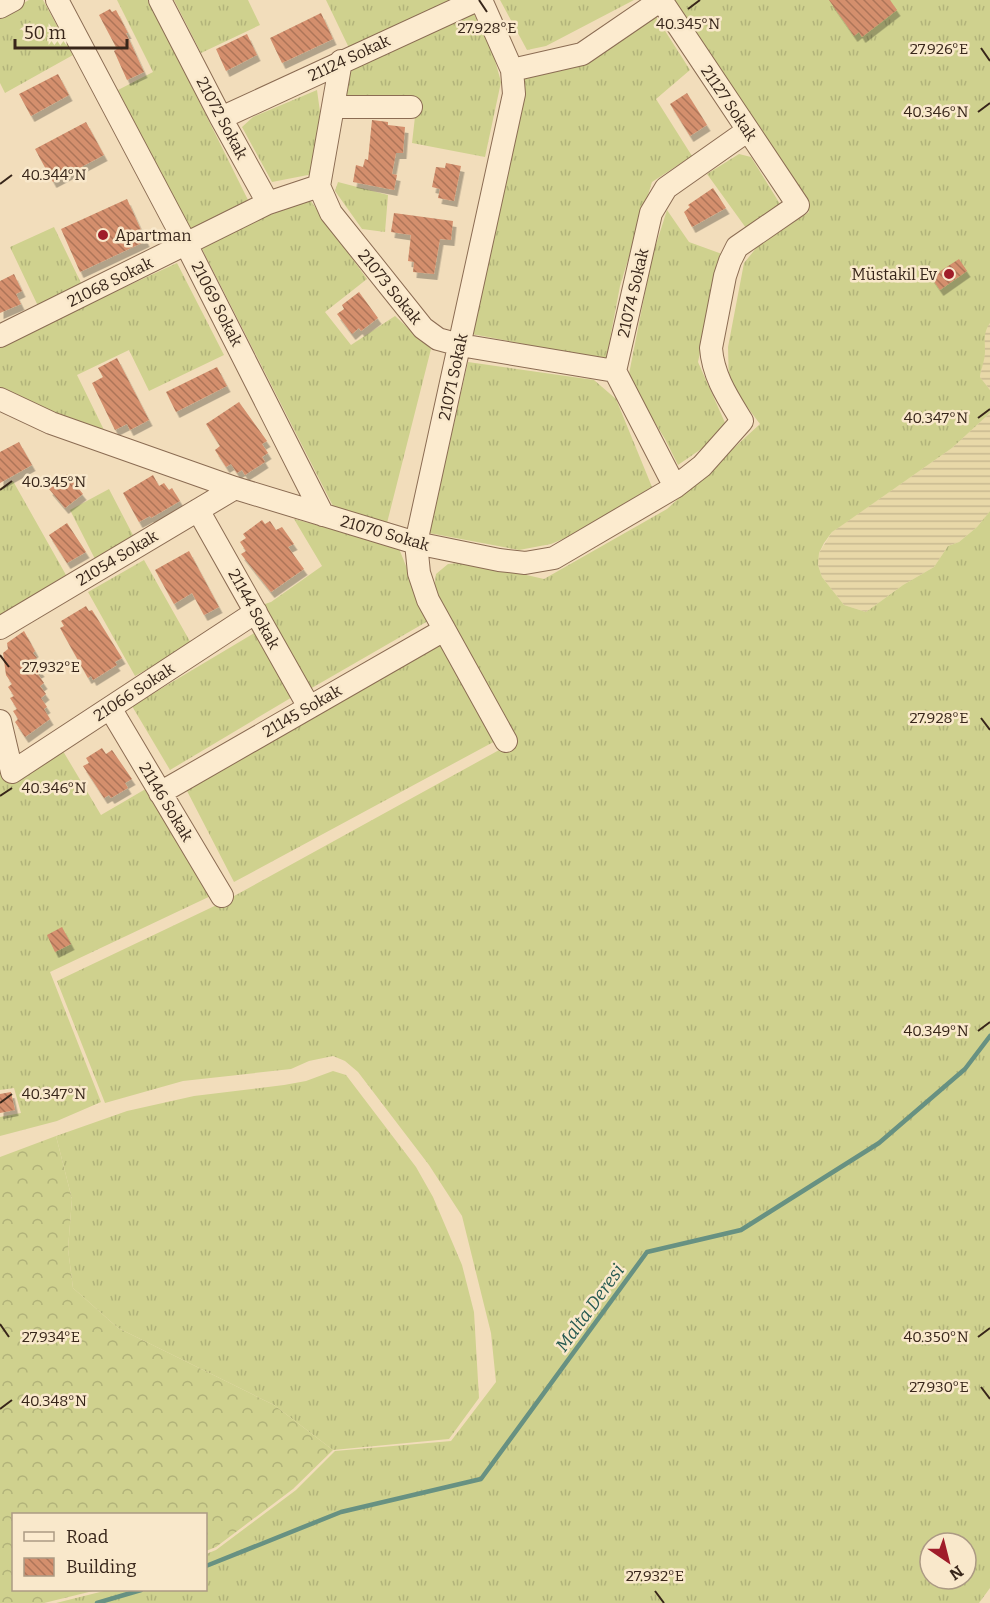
<svg xmlns="http://www.w3.org/2000/svg" width="990" height="1603" viewBox="0 0 990 1603" font-family="Bitter,serif">
<style>
.farmland{fill:url(#farmland-rules)}
.grass{fill:url(#grass-tufts);fill-rule:evenodd}
.forest{fill:url(#forest-crowns)}
.lines{fill:none;stroke-linecap:round;stroke-linejoin:round}
.stream{stroke:#679182;stroke-width:4.5}
.building{fill:url(#building-back-hatch);filter:url(#shadow)}
.minor-casing{stroke:#8b6c53;stroke-width:24}
.minor{stroke:#fcebcf;stroke-width:22}
.ticks{fill:none;stroke:#38261a;stroke-width:2}
.poi-dot{fill:#a01d2a;stroke:#f9e8cb;stroke-width:2}
.labels{text-anchor:middle;dominant-baseline:central;stroke-width:5;stroke-linejoin:round;paint-order:stroke}
.street-label{font-size:16px;fill:#38261a;stroke:#f9e8cb}
.poi-label{font-size:16px;fill:#38261a;stroke:#f9e8cb;text-anchor:start}
.water-label{font-size:18px;font-style:italic;fill:#275a52;stroke:#f9e8cb}
.ticks-label{font-size:15px;text-anchor:middle;fill:#38261a;stroke:#f9e8cb;stroke-width:5;stroke-linejoin:round;paint-order:stroke}
</style>
<defs>
<pattern id="farmland-rules" width="6" height="5" patternUnits="userSpaceOnUse" patternTransform="scale(1.5)"><rect width="6" height="5" fill="#e8d8a8"/><path d="M0 2.5h6" fill="none" stroke="#c8b990"/></pattern>
<pattern id="grass-tufts" width="24" height="20" patternUnits="userSpaceOnUse" patternTransform="scale(1.5)"><rect width="24" height="20" fill="#cfd18e"/><path d="M3 7l-1-3M5 7V3M7 7l1-3M15 17l-1-3M17 17v-4M19 17l1-3" fill="none" stroke="#b2b37a"/></pattern>
<pattern id="forest-crowns" width="20" height="18" patternUnits="userSpaceOnUse" patternTransform="scale(1.5)"><rect width="20" height="18" fill="#cfd18e"/><path d="M2 6a3 3 0 1 1 6 0M12 15a3 3 0 1 1 6 0" fill="none" stroke="#b2b37a"/></pattern>
<pattern id="building-back-hatch" width="6" height="6" patternUnits="userSpaceOnUse" patternTransform="scale(1.5)"><rect width="6" height="6" fill="#d48f6d"/><path d="M-1 5l2 2M0 0l6 6M5-1l2 2" fill="none" stroke="#ad7559"/></pattern>
<filter id="shadow"><feDropShadow dx="3.5" dy="6" stdDeviation="0" flood-color="#0004"/></filter>
</defs>
<rect width="100%" height="100%" fill="#f2ddbb"/>
<path class="farmland" d="M990,323V390L980,377L985,352L983,341L985,329Z
M990,413V511L977,527L959,542L948,546L934,567L903,585L866,612L844,605L822,577L818,565L819,553L832,532L952,448Z"/>
<path class="grass" d="M29,0H43L73,55L5,93L0,83V16Z
M117,0H149L248,200L188,230L118,90L153,72Z
M174,0H248L260,25L201,53Z
M326,0H456L350,50Z
M500,0H634L546,46L527,50Z
M672,0H990V323C983,333 985,340 985,352C985,360 981,369 980,377L990,390V413L952,448L841,526L832,532L824,543L819,553L818,565L822,577L844,605L866,612L903,585L934,567L948,546L959,542L977,527L990,511V1588L979,1603H56L108,1590H206V1554L216,1550L296,1490L335,1451L451,1441L496,1382L491,1333L462,1216L429,1165L358,1072L345,1061L333,1056L309,1061L291,1069L183,1081L105,1103L57,981L225,901L512,743L434,589L436,574L448,564L469,562L544,579L667,509L760,424L729,383L728,347L744,263L757,247L809,212ZM930,1543H966V1579H930Z
M474,14L493,53L501,82L485,157L412,143L417,99L340,101L349,69Z
M655,15L690,70L656,99L692,156L652,182L620,286L606,360L472,334L524,77Z
M317,90L321,119L313,174L272,182L242,127L253,117Z
M739,154L751,157L780,204L746,228L707,174Z
M338,182L388,195L385,232L362,229L335,191Z
M310,200L367,279L325,312L351,345L395,316L431,349L387,523L333,506L202,249L259,219Z
M667,210L689,242L722,254L698,362L726,425L704,447L678,465L665,439L628,379L652,257Z
M54,227L82,285L38,306L10,247Z
M177,263L224,355L149,391L129,350L77,375L104,430L63,420L0,390V345Z
M468,362L594,380L616,399L652,487L570,536L551,544L519,550L429,533Z
M13,481L66,575L0,615V488Z
M109,489L135,539L95,559L70,510Z
M294,519L398,546L428,621L310,689L262,605L271,602L322,566Z
M144,560L192,645L135,676L88,592Z
M256,632L294,696L170,770L132,706Z
M443,639L499,739L234,882L186,789Z
M63,751L101,815L149,787L217,893L50,972L101,1102L57,1121L0,1136V1117L21,1113L14,1088L0,1090V756Z
M333,1071L346,1075L416,1167L433,1197L462,1265L474,1312L479,1398L449,1439L333,1450L274,1405L118,1328L73,1288L68,1249L72,1199L56,1136L127,1111L194,1096L284,1085L306,1081Z"/>
<path class="forest" d="M56,1136L72,1199L68,1249L73,1288L118,1328L274,1405L333,1450L293,1489L216,1547L206,1551V1514H14V1590H97L44,1603H0V1157Z"/>
<g class="lines">
<path class="stream" d="M206,1566L341,1512L481,1479L647,1252L741,1230L879,1143L965,1069L990,1036
M97,1603L141,1590"/>
</g>
<path class="building" d="M829,0H890L897,10L862,37L859,32L854,36Z
M110,9L112,12L116,10L128,33H126L144,72L127,80L114,51L117,49L99,15Z
M321,13L333,39L282,63L270,38Z
M247,34L257,55L226,71L216,49Z
M58,74L69,95L31,116L19,94Z
M687,93L707,125L690,136L670,104Z
M372,120L388,122V125L405,127L403,153H396L392,174L397,175L394,190L353,182L356,165L363,167L365,159L368,160Z
M86,122L104,155L53,182L35,149Z
M446,163L461,166L454,201L438,198L440,189L432,187L436,167L445,168Z
M713,188L726,208L692,227L684,212L690,207L688,205Z
M127,199L146,241L80,272L61,229Z
M394,213L453,221L451,240L440,239L434,274L413,272L414,262L408,261L411,235L391,232Z
M959,259L967,271L940,290L931,277Z
M14,274L22,291L16,294L21,304L0,313V281Z
M359,292L378,318L361,331L359,328L352,334L337,314L344,309L342,305Z
M117,358L149,420L130,430L127,424L115,430L92,383L103,377L98,368Z
M217,367L227,386L176,412L166,392Z
M239,402L267,441L262,444L268,453L262,457L265,462L245,475L242,470L237,473L231,464L226,467L215,450L220,446L206,424Z
M19,442L32,465L0,483V452Z
M67,474L83,494L65,508L49,489Z
M153,475L159,486L164,483L169,490L172,488L180,501L151,518L150,516L139,522L123,493Z
M262,520L265,524L270,521L276,530L282,527L294,544L288,547L304,569L271,592L241,554L246,551L240,542L246,538L243,534Z
M67,523L86,552L67,563L49,535Z
M189,551L219,607L204,615L192,593L174,604L155,570Z
M86,606L89,611L92,610L122,658L115,662L117,665L93,680L91,676L88,678L60,628L64,626L61,621Z
M24,631L35,651L33,653L37,658L33,660L41,671L37,673L44,683L40,686L46,694L41,698L47,707L44,709L50,719L25,737L15,722L18,719L13,711L17,709L10,698L14,696L8,687L12,684L6,675L3,653L8,649L7,643Z
M102,748L106,754L112,750L132,779L125,783L128,788L111,798L109,795L104,798L83,766L89,763L86,758Z
M62,927L71,944L55,952L47,935Z
M11,1092L15,1110L0,1113V1094Z"/>
<g class="lines">
<defs>
<path id="minor" d="M57,0L186,244L323,515
M160,0L221,118L268,203
M481,0L512,70L514,94L416,543L419,573L428,600L506,741
M0,7L13,0
M341,61L319,186L331,213L423,328L438,339L460,345L615,371
M512,70L582,54L661,0
M333,107H411
M221,118L477,0
M0,336L268,203L319,186
M0,399L51,423L235,488L416,543L499,560L525,563L554,558L675,487L702,466L742,421C728,398 713,376 711,348L725,276L730,261L737,247L798,205L661,0
M675,487L615,371L651,213L666,188L747,131
M198,510L309,707
M0,628L235,488
M110,708L222,896
M0,721L12,772L256,612
M160,793L444,630"/>
</defs>
<use href="#minor" class="minor-casing"/>
<use href="#minor" class="minor"/>
</g>
<path class="ticks" d="M479,0L487,12M688,9L700,0M981,48L990,61M978,112L990,103M0,184L12,175M978,418L990,409M0,490L12,481M0,655L9,667M981,718L990,730M0,796L12,788M978,1031L990,1022M0,1103L12,1094M0,1324L9,1337M978,1337L990,1328M981,1387L990,1399M0,1409L12,1400M655,1591L664,1603"/>
<g class="poi-dot">
<circle cx="103" cy="235" r="6"/>
<circle cx="949" cy="274" r="6"/>
</g>
<g class="labels">
<g class="street-label">
<text transform="translate(349 58) rotate(-25)">21124 Sokak</text>
<text transform="translate(729 103) rotate(56)">21127 Sokak</text>
<text transform="translate(222 118) rotate(62)">21072 Sokak</text>
<text transform="translate(110 282) rotate(-26)">21068 Sokak</text>
<text transform="translate(390 287) rotate(51)">21073 Sokak</text>
<text transform="translate(633 293) rotate(-77)">21074 Sokak</text>
<text transform="translate(217 304) rotate(63)">21069 Sokak</text>
<text transform="translate(453 377) rotate(-78)">21071 Sokak</text>
<text transform="translate(385 533) rotate(16)">21070 Sokak</text>
<text transform="translate(117 558) rotate(-31)">21054 Sokak</text>
<text transform="translate(254 609) rotate(61)">21144 Sokak</text>
<text transform="translate(134 692) rotate(-33)">21066 Sokak</text>
<text transform="translate(302 711) rotate(-30)">21145 Sokak</text>
<text transform="translate(166 802) rotate(59)">21146 Sokak</text>
</g>
<g class="poi-label">
<text x="115" y="235">Apartman</text>
<text x="937" y="274" text-anchor="end">Müstakil Ev</text>
</g>
<g class="water-label">
<text transform="translate(590 1308) rotate(-54)">Malta Deresi</text>
</g>
</g>
<g class="ticks-label">
<text x="688" y="29">40.345°N</text>
<text x="487" y="33">27.928°E</text>
<text x="939" y="54">27.926°E</text>
<text x="936" y="117">40.346°N</text>
<text x="54" y="180">40.344°N</text>
<text x="936" y="423">40.347°N</text>
<text x="54" y="487">40.345°N</text>
<text x="51" y="672">27.932°E</text>
<text x="939" y="723">27.928°E</text>
<text x="54" y="793">40.346°N</text>
<text x="936" y="1036">40.349°N</text>
<text x="54" y="1099">40.347°N</text>
<text x="51" y="1342">27.934°E</text>
<text x="936" y="1342">40.350°N</text>
<text x="939" y="1392">27.930°E</text>
<text x="54" y="1406">40.348°N</text>
<text x="655" y="1581">27.932°E</text>
</g>
<rect x="12" y="1513" width="195" height="78" fill="#f9e8cb" stroke="#ac9a84" stroke-width="1.5"/>
<rect x="24" y="1532" width="30" height="9" fill="#fcebcf" stroke="#ac9a84" stroke-width="1.5"/>
<text x="66" y="1543" font-size="18" fill="#38261a">Road</text>
<rect x="24" y="1558" width="30" height="18" fill="url(#building-back-hatch)" stroke="#ac9a84" stroke-width="1.5"/>
<text x="66" y="1573" font-size="18" fill="#38261a">Building</text>
<g transform="translate(948 1561) rotate(145)"><circle r="28" fill="#f9e8cb" stroke="#ac9a84" stroke-width="1.5"/>
<path d="M0-4.5L10 22L0 15L-10 22Z" fill="#a01d2a"/>
<text y="-9" font-size="16" font-weight="bold" text-anchor="middle" fill="#38261a">N</text>
</g>
<path d="M15 39v9h112v-9" fill="none" stroke="#38261a" stroke-width="3"/>
<text x="24" y="39" font-size="18" fill="#38261a" stroke="#f9e8cb" stroke-width="4.5" paint-order="stroke">50 m</text>
</svg>
